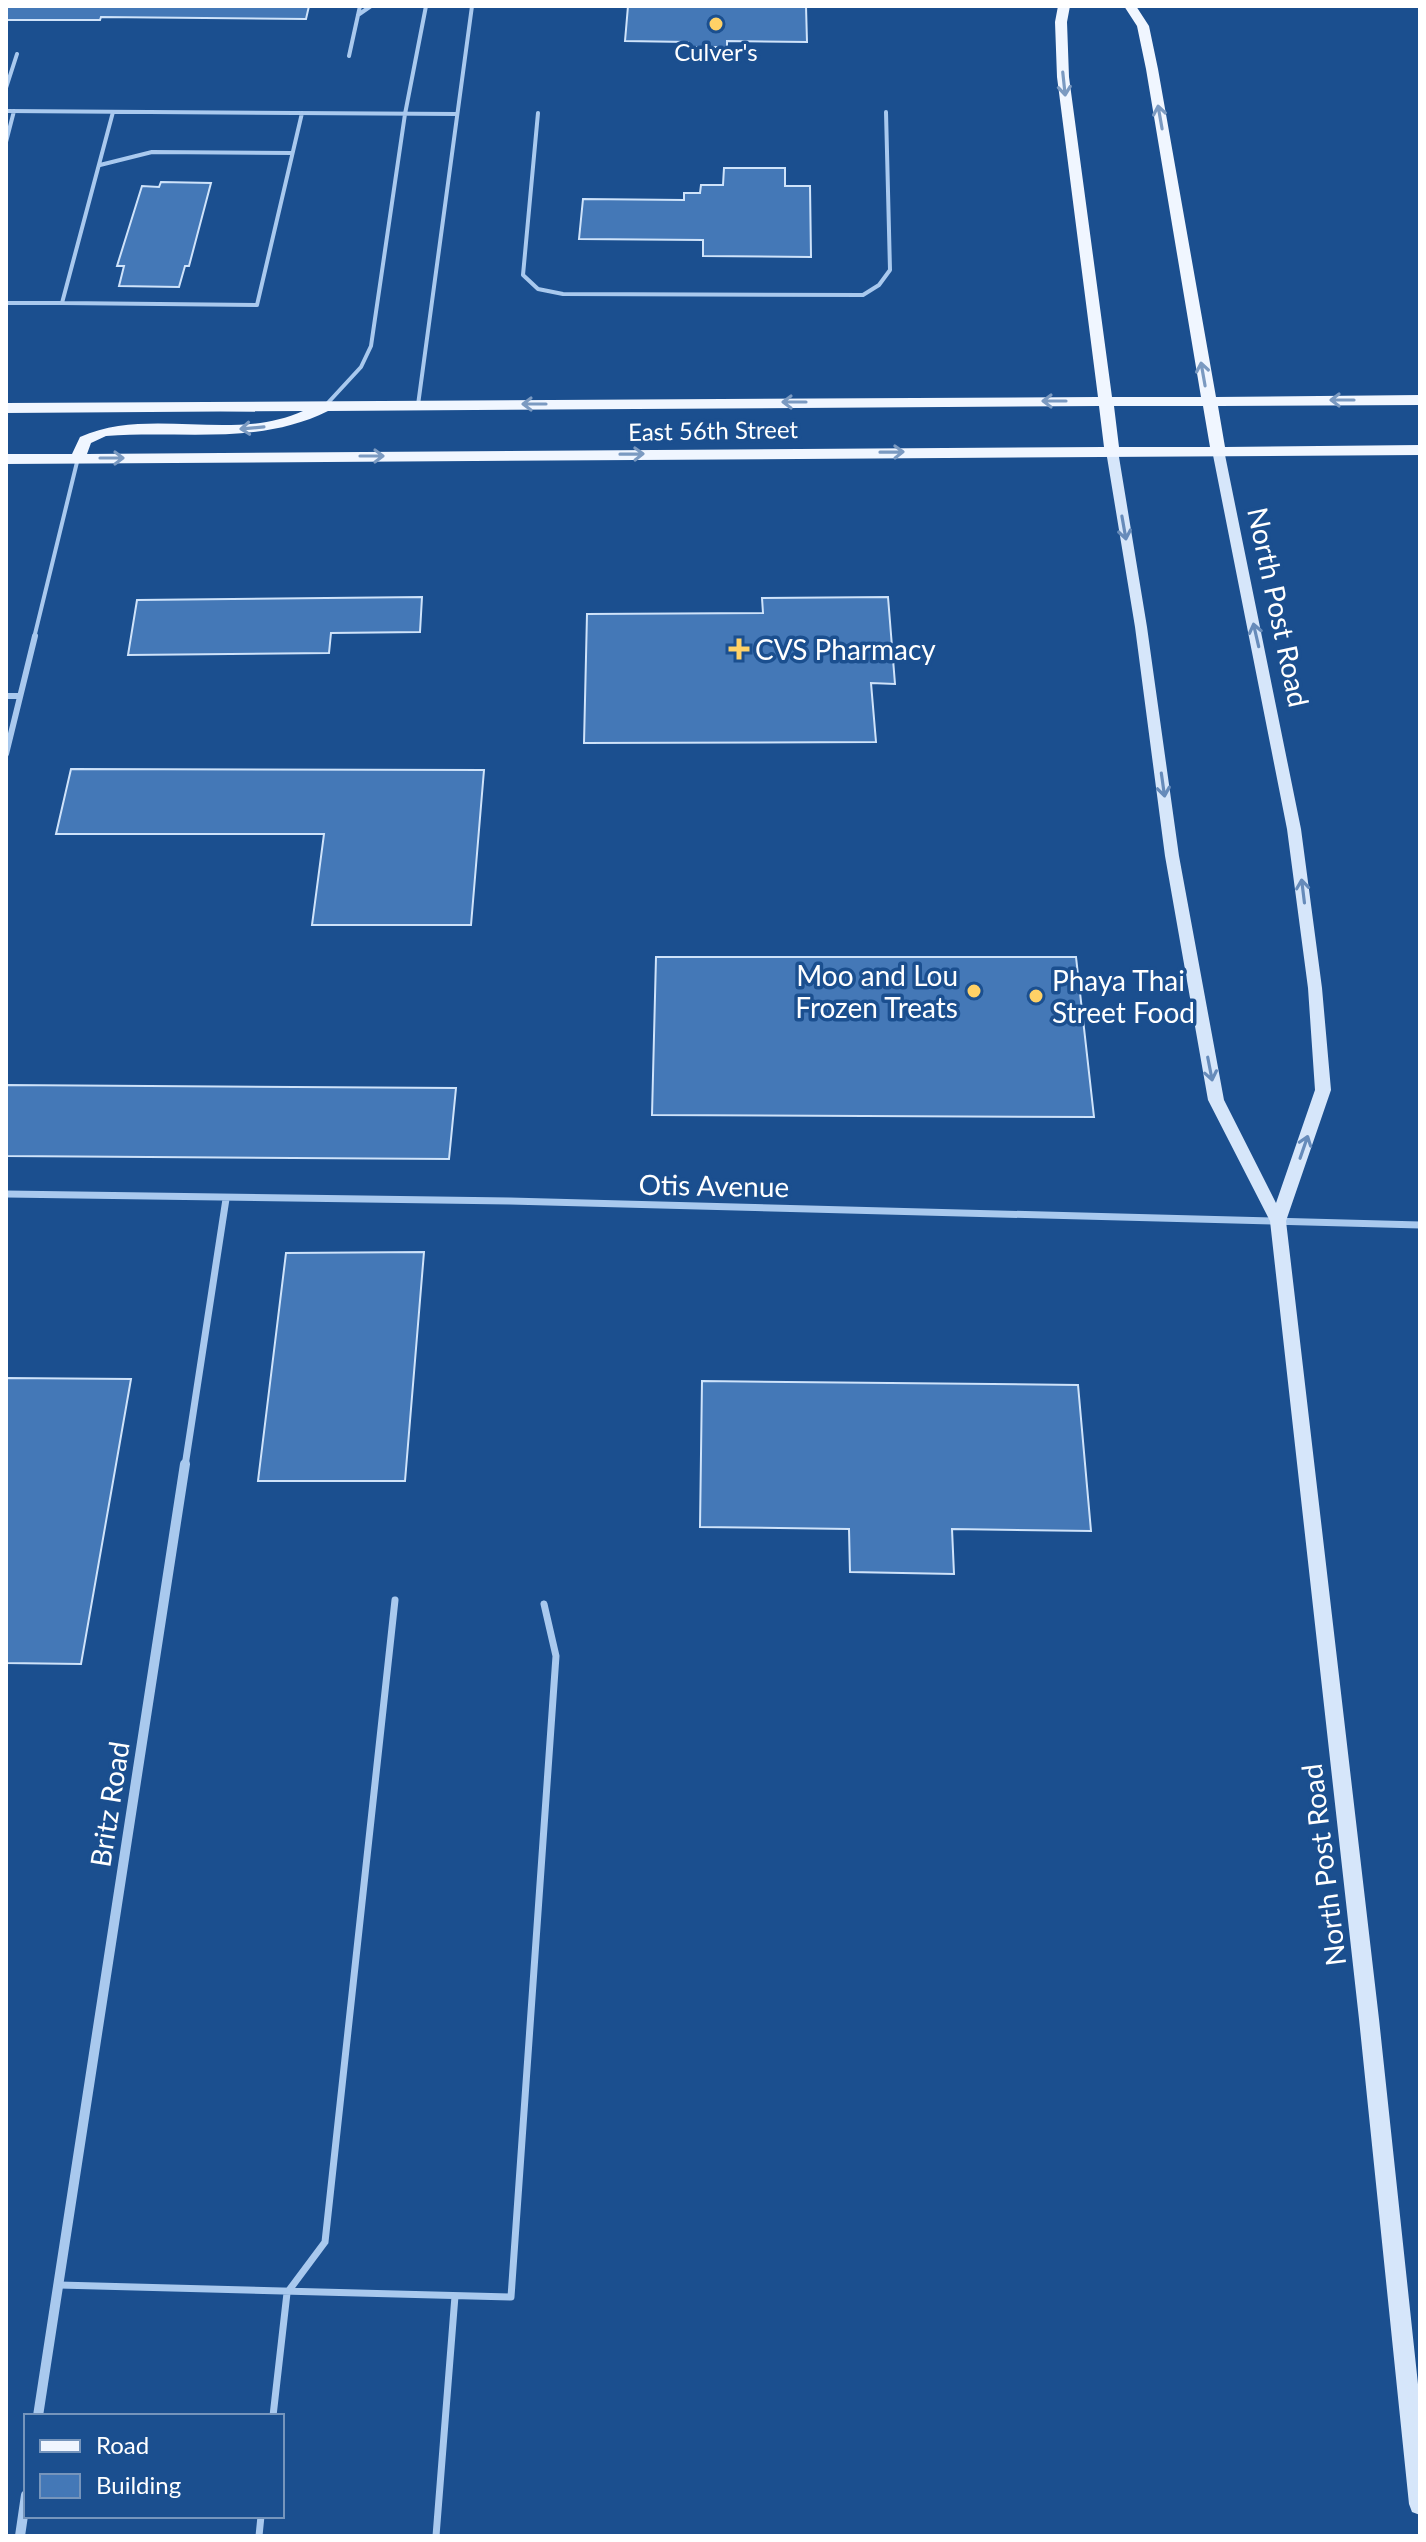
<svg xmlns="http://www.w3.org/2000/svg" width="1426" height="2542" viewBox="0 0 1426 2542" font-family="Lato,sans-serif">
<style>
.building{fill:#4478b7;stroke:#cfe3fa;stroke-width:2}
.lines{fill:none;stroke-linecap:round;stroke-linejoin:round}
.lane-far2{stroke:#a9c9ee;stroke-width:4}
.lane-far1{stroke:#a9c9ee;stroke-width:6}
.lane{stroke:#a9c9ee;stroke-width:7}
.street-far1{stroke:#a9c9ee;stroke-width:7}
.street{stroke:#a9c9ee;stroke-width:10}
.secondary{fill:#d6e6fa;fill-rule:evenodd}
.primary{fill:#f0f6ff;fill-rule:evenodd}
.oneway{stroke:#7b9ac1}
.oneway2{stroke:#668bba}
.poi-dot{fill:#ffd166;stroke:#1b4f8f;stroke-width:3}
.labels{text-anchor:middle;dominant-baseline:central;stroke-width:7;stroke-linejoin:round;paint-order:stroke}
.far-poi-label{font-size:24px;fill:#fff;stroke:#1b4f8f}
.far-street-label{font-size:24px;fill:#fff;stroke:#1b4f8f}
.street-label{font-size:28px;fill:#fff;stroke:#1b4f8f}
.poi-label{font-size:28px;fill:#fff;stroke:#1b4f8f;text-anchor:start}
</style>
<rect width="100%" height="100%" fill="#1b4f8f"/>
<path class="building" d="M6,6H309L306,19L101,17L100,20H6Z
M628,6H806L807,42L727,41V47H688V42L625,41Z
M724,168H785V186H810L811,257L703,256V240L579,239L583,199L684,200V193H700L701,185H723Z
M161,182L211,183L189,266H185L179,287L119,286L124,266H117L142,186L159,187Z
M422,597L420,632L331,633L329,653L128,655L137,600Z
M888,597L895,684L871,683L876,742L584,743L587,614L763,613L762,598Z
M71,769L484,770L471,925H312L324,834H56Z
M656,957H1076L1094,1117L652,1115Z
M6,1085L456,1088L449,1159L6,1156Z
M424,1252L405,1481H258L286,1253Z
M6,1378L131,1379L81,1664L6,1663Z
M702,1381L1078,1385L1091,1531L952,1529L954,1574L850,1572L849,1529L700,1527Z"/>
<g class="lines">
<path class="lane-far2" d="M358,15L371,6
M349,56L360,6
M6,88L17,54
M6,111L457,114
M538,113L523,275L538,289L563,294L863,295L879,285L890,270L886,112
M6,142L14,111
M100,165L152,152L292,153
M6,303H62L113,112
M62,303L257,305L302,113
M418,405L472,6
M325,406L361,367L371,346L405,114L426,6
M34,638L78,458"/>
<path class="lane-far1" d="M6,696H20
M6,754L35,636"/>
<path class="lane" d="M59,2285L511,2297L556,1656L544,1604
M273,2416L287,2293L325,2242L395,1600
M259,2536L261,2516
M436,2536L455,2296"/>
<path class="street-far1" d="M6,1194L510,1201L1420,1225
M185,1466L226,1199"/>
<path class="street" d="M38,2416L185,1464
M20,2536L26,2495"/>
<path class="secondary" d="M1218,446L1224,450L1301,829L1322,988L1331,1090L1286,1221L1379,2019L1420,2403V2515L1412,2512L1409,2504L1359,2019L1270,1221L1208,1100L1165,856L1135,627L1106,451L1112,447L1118,451L1147,627L1179,856L1224,1100L1276,1203L1315,1090L1308,988L1287,829L1212,450Z"/>
<path class="primary" d="M1058,6H1070L1067,22L1069,77L1112,397H1201L1146,69L1137,26L1124,6H1136L1149,26L1158,69L1216,397L1420,395V405L1218,406L1225,447L1420,445V455L6,464V454H72L80,437C150,406 232,443 303,411L6,413V403L1098,397L1057,77L1055,22ZM1099,406L1104,447L87,454L91,443L106,436C181,430 258,446 328,411ZM1114,406H1203L1210,447H1119Z"/>
</g>
<defs><path id="oneway-shaft" d="M-6 0H5M1.5-3L5.5 0L1.5 3" fill="none" stroke-width="1.6" stroke-linecap="round" stroke-linejoin="round" transform="scale(2)"/></defs>
<g class="oneway">
<use href="#oneway-shaft" transform="translate(1064 84) rotate(84)"/>
<use href="#oneway-shaft" transform="translate(1160 117) rotate(-100)"/>
<use href="#oneway-shaft" transform="translate(1203 374) rotate(-100)"/>
<use href="#oneway-shaft" transform="translate(1342 400) rotate(180)"/>
<use href="#oneway-shaft" transform="translate(1054 401) rotate(180)"/>
<use href="#oneway-shaft" transform="translate(794 402) rotate(180)"/>
<use href="#oneway-shaft" transform="translate(534 404) rotate(180)"/>
<use href="#oneway-shaft" transform="translate(252 428) rotate(175)"/>
<use href="#oneway-shaft" transform="translate(892 452) rotate(-1)"/>
<use href="#oneway-shaft" transform="translate(632 454) rotate(-1)"/>
<use href="#oneway-shaft" transform="translate(372 456)"/>
<use href="#oneway-shaft" transform="translate(112 458)"/>
</g>
<g class="oneway2">
<use href="#oneway-shaft" transform="translate(1124 528) rotate(80)"/>
<use href="#oneway-shaft" transform="translate(1256 635) rotate(-103)"/>
<use href="#oneway-shaft" transform="translate(1163 785) rotate(82)"/>
<use href="#oneway-shaft" transform="translate(1303 891) rotate(-97)"/>
<use href="#oneway-shaft" transform="translate(1210 1069) rotate(79)"/>
<use href="#oneway-shaft" transform="translate(1304 1147) rotate(-71)"/>
</g>
<g class="poi-dot">
<circle cx="716" cy="24" r="8"/>
<path d="M735 637h8v8h8v8h-8v8h-8v-8h-8v-8h8z"/>
<circle cx="974" cy="991" r="8"/>
<circle cx="1036" cy="996" r="8"/>
</g>
<g class="labels">
<g class="far-poi-label">
<text x="716" y="51">Culver's</text>
</g>
<g class="far-street-label">
<text transform="translate(713 430) rotate(-1)">East 56th Street</text>
</g>
<g class="street-label">
<text transform="translate(1279 607) rotate(78)">North Post Road</text>
<text transform="translate(714 1185) rotate(1)">Otis Avenue</text>
<text transform="translate(109 1804) rotate(-81)">Britz Road</text>
<text transform="translate(1323 1865) rotate(-97)">North Post Road</text>
</g>
<g class="poi-label">
<text x="755" y="649">CVS Pharmacy</text>
<text x="958" y="975" text-anchor="end">Moo and Lou<tspan x="958" dy="32">Frozen Treats</tspan></text>
<text x="1052" y="980">Phaya Thai<tspan x="1052" dy="32">Street Food</tspan></text>
</g>
</g>
<rect width="1426" height="2542" fill="none" stroke="#ffffff" stroke-width="16"/>
<rect x="24" y="2414" width="260" height="104" fill="#1b4f8f" stroke="#7695bc" stroke-width="2"/>
<rect x="40" y="2440" width="40" height="12" fill="#f0f6ff" stroke="#7695bc" stroke-width="2"/>
<text x="96" y="2454" font-size="24" fill="#ffffff">Road</text>
<rect x="40" y="2474" width="40" height="24" fill="#4478b7" stroke="#7695bc" stroke-width="2"/>
<text x="96" y="2494" font-size="24" fill="#ffffff">Building</text>
</svg>
